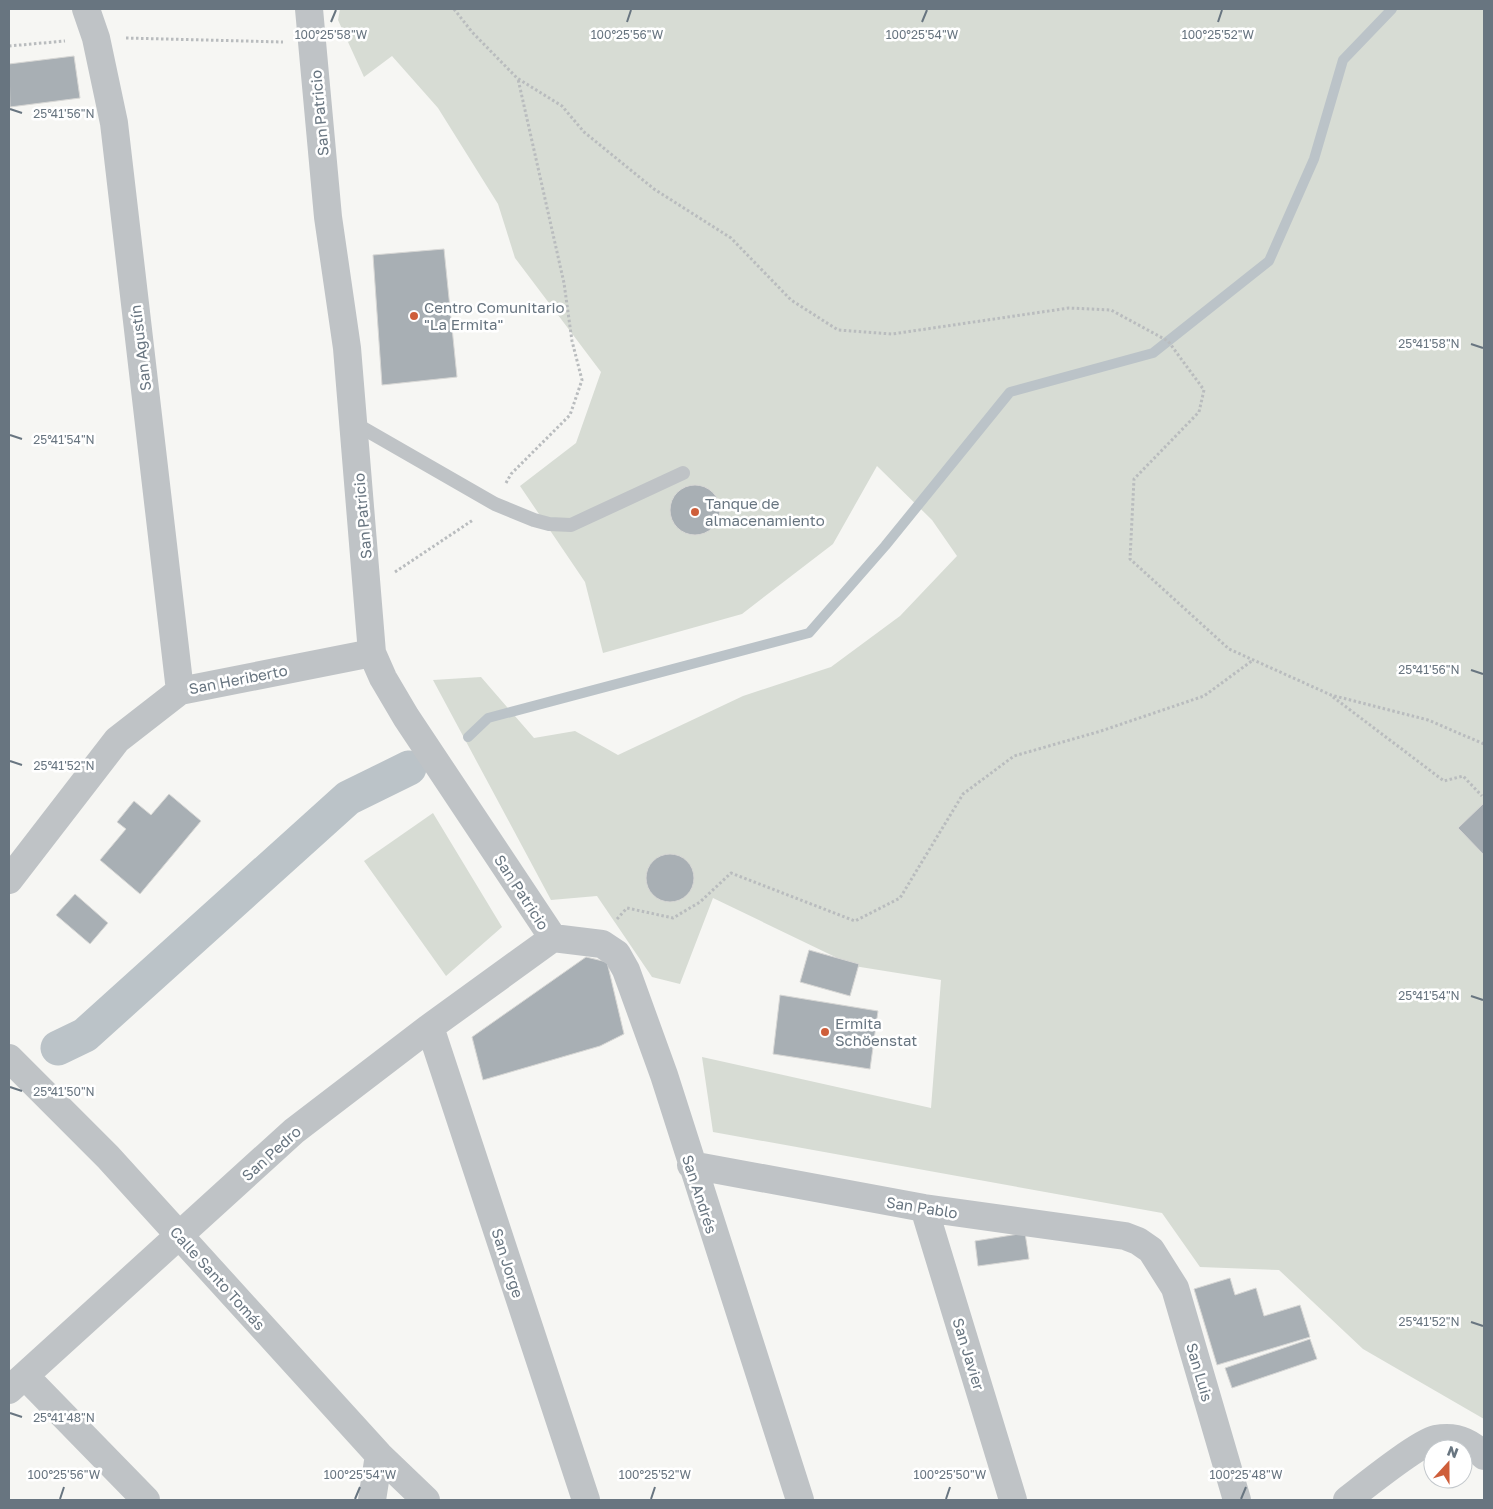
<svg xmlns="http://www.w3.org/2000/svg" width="1493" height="1509" viewBox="0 0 1493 1509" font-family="'Golos Text',sans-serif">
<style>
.green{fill:#d7dcd4}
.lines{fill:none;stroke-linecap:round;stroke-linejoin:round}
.stream{stroke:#bbc3c8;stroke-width:10}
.canal{stroke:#bbc3c8;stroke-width:35}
.building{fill:#a8afb4;stroke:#d7d7d5}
.path{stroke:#b9bcbe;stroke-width:3;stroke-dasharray:2.5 2.5;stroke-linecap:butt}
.lane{stroke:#bfc3c6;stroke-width:14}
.street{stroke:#bfc3c6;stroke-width:28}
.ticks{fill:none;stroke:#687580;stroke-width:2}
.poi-dot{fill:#ce5e3a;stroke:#fff;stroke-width:2}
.labels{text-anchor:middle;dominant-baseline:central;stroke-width:5;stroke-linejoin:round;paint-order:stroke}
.street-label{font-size:15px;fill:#687580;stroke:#fff}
.poi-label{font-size:15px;fill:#687580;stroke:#fff;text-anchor:start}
.ticks-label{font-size:12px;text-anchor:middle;fill:#687580;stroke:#fff;stroke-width:5;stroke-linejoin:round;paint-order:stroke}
</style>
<rect width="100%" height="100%" fill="#f6f6f3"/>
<path class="green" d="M340,9H1484V1419L1363,1349L1279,1270L1200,1267L1162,1213L713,1132L702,1057L931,1108L941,980L854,966L713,898L680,984L652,977L597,896L551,900L433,680L481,677L534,738L575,731L618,755L743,696L831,667L900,616L957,556L932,520L877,466L833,544L742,614L603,653L585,582L520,486L576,443L601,372L515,258L498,204L438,108L392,56L364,77L338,20Z
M433,813L502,927L446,976L364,861Z"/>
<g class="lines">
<path class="stream" d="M468,737L488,718L809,633L885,546L1010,392L1153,353L1269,261L1314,159L1343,60L1392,9"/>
<path class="canal" d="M58,1048L85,1035L348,798L409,768"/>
</g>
<path class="building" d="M74,56L80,98L10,107L9,64Z
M444,249L457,377L382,385L373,255Z
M670 510a25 25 0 1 1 50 0a25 25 0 1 1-50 0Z
M169,794L201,821L140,894L100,860L126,829L117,822L134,801L151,815Z
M1484,803V855L1458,828Z
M646 878a24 24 0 1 1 48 0a24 24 0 1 1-48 0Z
M75,894L108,923L90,944L56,915Z
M809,950L859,964L850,996L800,982Z
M586,957L607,962L624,1034L600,1046L483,1080L472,1037Z
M780,995L878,1011L870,1069L773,1054Z
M1025,1233L1029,1259L978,1266L975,1241Z
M1230,1278L1235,1295L1256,1288L1264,1316L1300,1305L1310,1337L1217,1365L1194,1289Z
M1310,1339L1317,1359L1232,1388L1225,1368Z"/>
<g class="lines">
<path class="path" d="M454,9L472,32L517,78L562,106L584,132L654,189L731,238L791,300L838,330L892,334L1069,308L1111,310L1168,341L1204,390L1199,412L1134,479L1130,559L1229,649L1331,695L1428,720L1484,744
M126,38L283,42
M9,46L65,41
M506,483L511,474L570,415L582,380L572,341L564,283L518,79
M395,572L473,520
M1333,697L1444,781L1463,776L1482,796
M617,919L627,908L673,918L700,902L731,873L855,921L900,898L963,794L1014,756L1101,731L1204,696L1253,660"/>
<path class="lane" d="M354,423L495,504L534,520L549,524L571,525L683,473"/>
<path class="street" d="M86,9L96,38L114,123L180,691
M309,9L328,217L347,348L372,653L383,678L406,717L553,938
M9,880L117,740L180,691L372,653
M553,938L602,944L617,954L626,970L664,1075L800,1500
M430,1027L586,1500
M9,1058L108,1157L379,1455L426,1500
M691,1165L924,1208L1125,1236L1138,1241L1151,1250L1175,1288L1237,1500
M924,1208L1013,1500
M25,1376L146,1500
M9,1390L294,1131L430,1027L553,938
M372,1500L379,1455
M1347,1500C1364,1487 1418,1443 1436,1439C1456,1435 1471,1442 1484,1456"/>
</g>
<path class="ticks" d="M331,22L336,10M627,22L631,10M922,22L927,10M1218,22L1222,10M10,109L22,113M1471,344L1483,348M10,435L22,439M1471,670L1483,674M10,761L22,765M1471,996L1483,1000M10,1087L22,1091M1471,1322L1483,1326M10,1413L22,1417M60,1499L64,1487M355,1499L360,1487M651,1499L655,1487M946,1499L950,1487M1241,1499L1246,1487"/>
<g class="poi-dot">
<circle cx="414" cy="316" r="5"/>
<circle cx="695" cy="512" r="5"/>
<circle cx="825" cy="1032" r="5"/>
</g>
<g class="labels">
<g class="street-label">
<text transform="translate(319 113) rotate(-95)">San Patricio</text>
<text transform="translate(140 348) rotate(-97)">San Agustín</text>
<text transform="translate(362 516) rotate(-95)">San Patricio</text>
<text transform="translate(238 679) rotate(-11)">San Heriberto</text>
<text transform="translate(522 892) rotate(57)">San Patricio</text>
<text transform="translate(271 1153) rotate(-42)">San Pedro</text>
<text transform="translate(700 1194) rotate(72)">San Andrés</text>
<text transform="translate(922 1207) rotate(9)">San Pablo</text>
<text transform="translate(508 1263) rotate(72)">San Jorge</text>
<text transform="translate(218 1278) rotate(48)">Calle Santo Tomás</text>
<text transform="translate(969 1354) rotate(73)">San Javier</text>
<text transform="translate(1200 1372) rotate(74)">San Luis</text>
</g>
<g class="poi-label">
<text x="424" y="307">Centro Comunitario<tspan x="424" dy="17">"La Ermita"</tspan></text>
<text x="705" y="503">Tanque de<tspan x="705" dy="17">almacenamiento</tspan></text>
<text x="835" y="1023">Ermita<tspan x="835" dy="17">Schöenstat</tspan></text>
</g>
</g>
<g class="ticks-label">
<text x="331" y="39">100°25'58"W</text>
<text x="627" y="39">100°25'56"W</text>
<text x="922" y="39">100°25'54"W</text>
<text x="1218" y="39">100°25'52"W</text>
<text x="64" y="118">25°41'56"N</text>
<text x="1429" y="348">25°41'58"N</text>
<text x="64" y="444">25°41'54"N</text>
<text x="1429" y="674">25°41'56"N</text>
<text x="64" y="770">25°41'52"N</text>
<text x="1429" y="1000">25°41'54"N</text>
<text x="64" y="1096">25°41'50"N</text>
<text x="1429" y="1326">25°41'52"N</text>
<text x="64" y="1422">25°41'48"N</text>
<text x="64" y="1479">100°25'56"W</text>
<text x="360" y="1479">100°25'54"W</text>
<text x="655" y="1479">100°25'52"W</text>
<text x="950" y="1479">100°25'50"W</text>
<text x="1246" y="1479">100°25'48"W</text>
</g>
<rect width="1493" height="1509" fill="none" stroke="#687580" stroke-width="20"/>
<g transform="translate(1448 1464) rotate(21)"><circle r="24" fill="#ffffff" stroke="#c3c8cc"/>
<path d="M0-4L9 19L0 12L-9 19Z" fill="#ce5e3a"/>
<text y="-8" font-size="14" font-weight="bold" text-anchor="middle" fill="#687580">N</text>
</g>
</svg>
